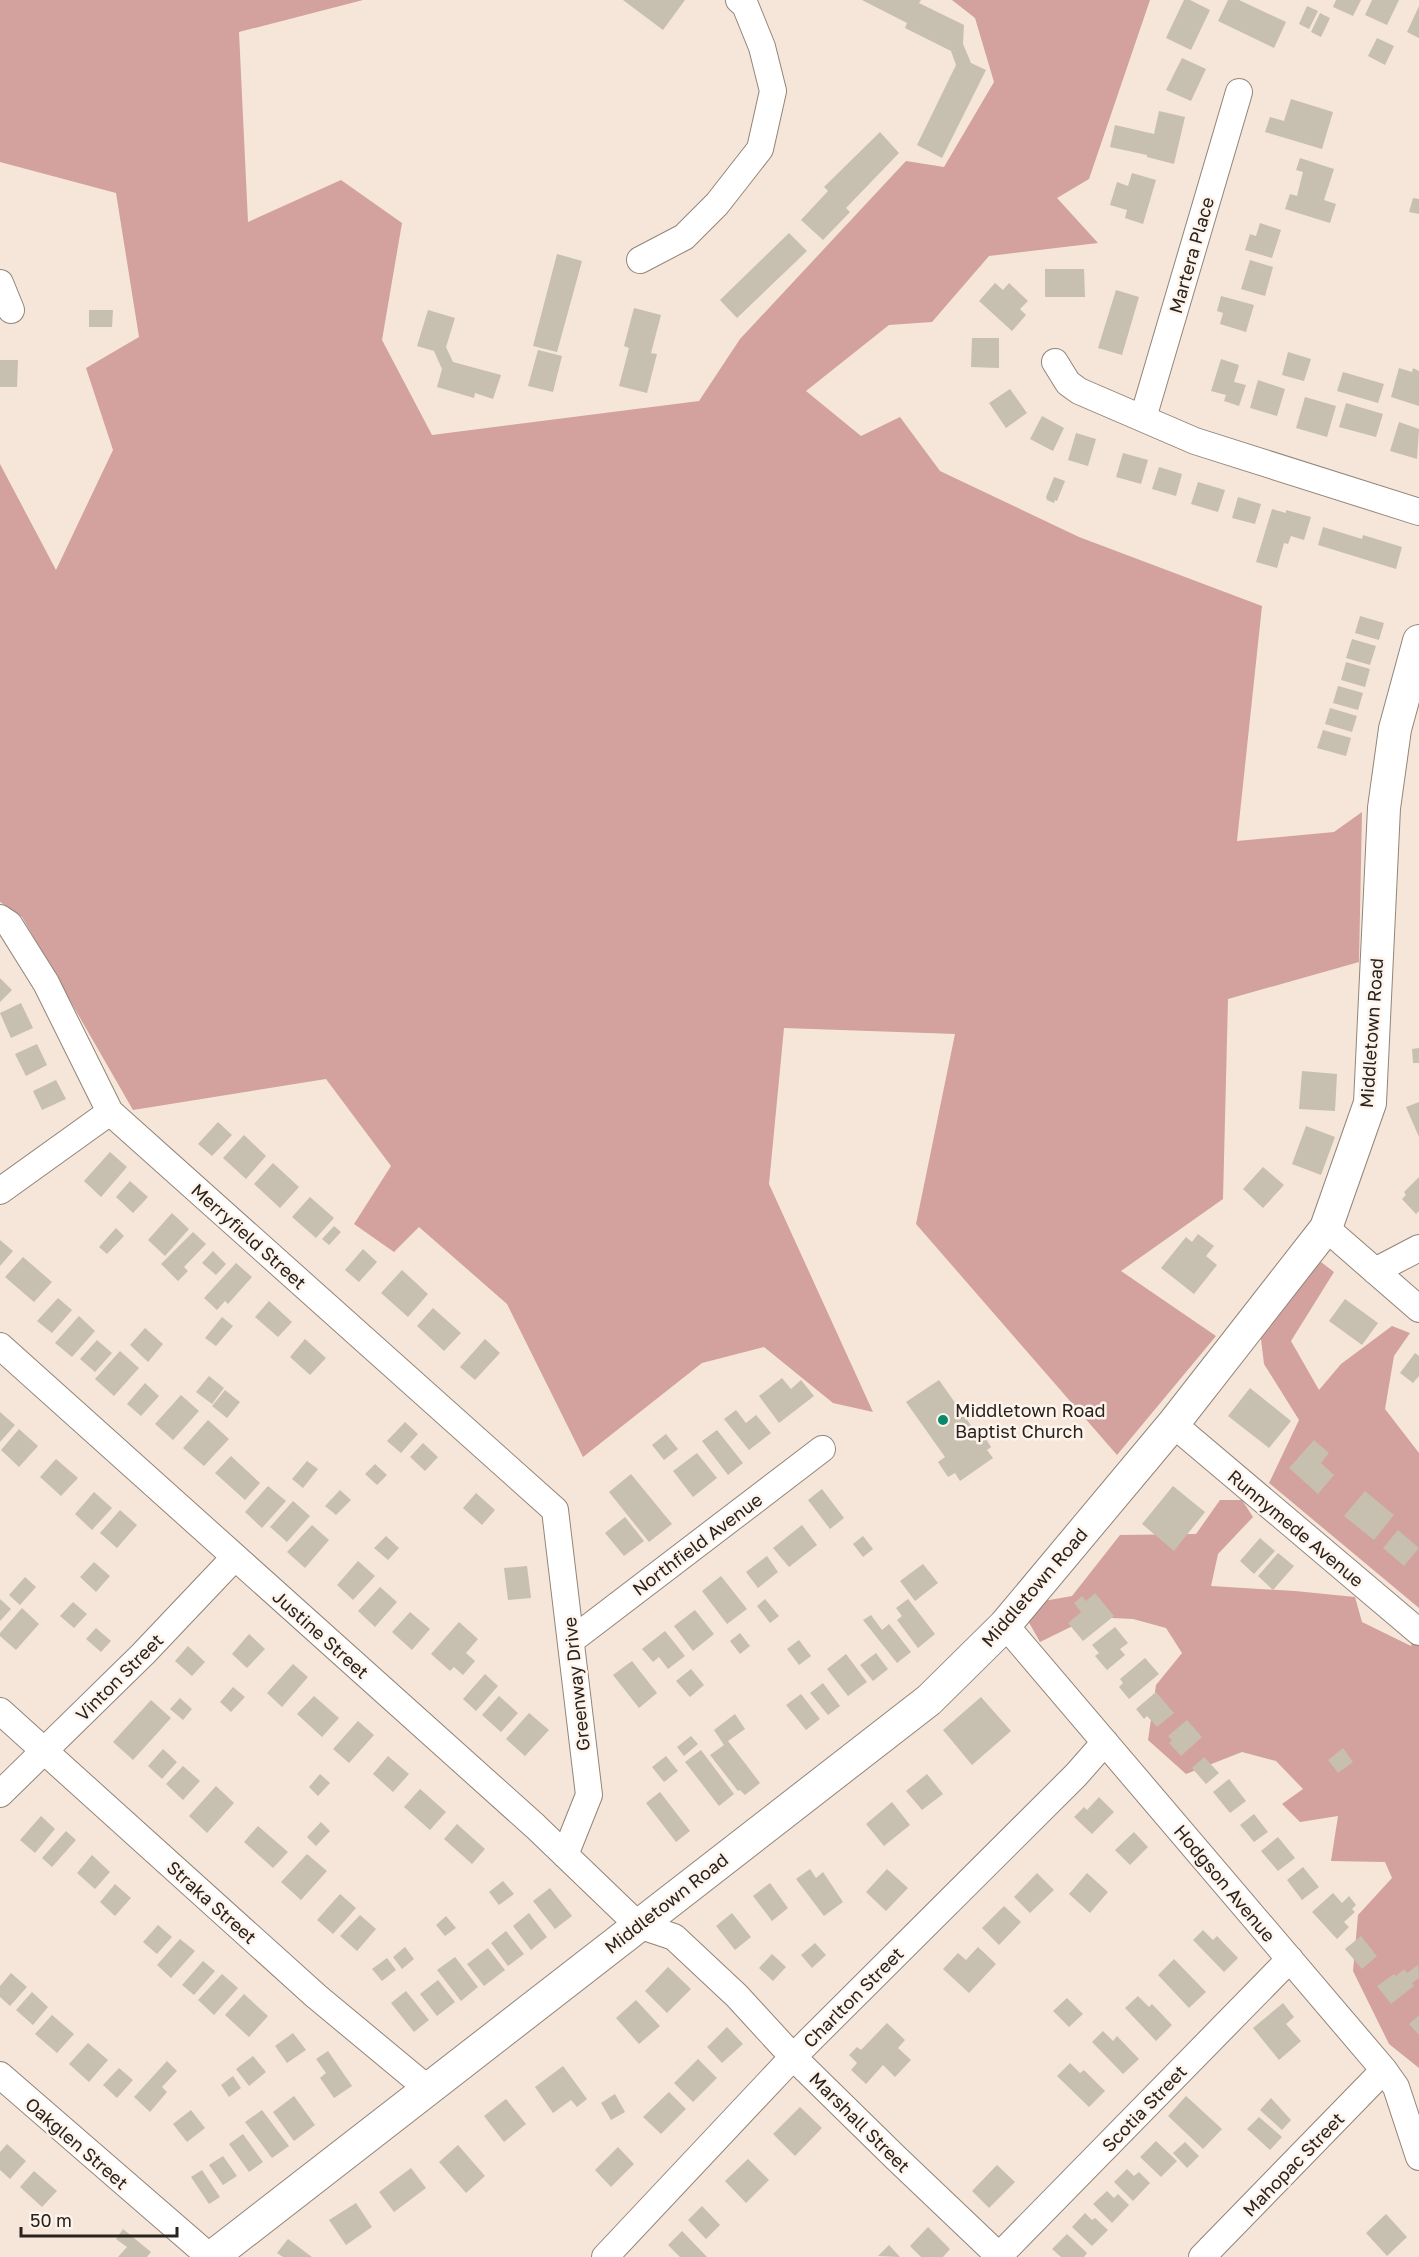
<svg xmlns="http://www.w3.org/2000/svg" width="1419" height="2257" viewBox="0 0 1419 2257" font-family="'Golos Text',sans-serif">
<style>
.forest{fill:#d3a19e}
.building{fill:#c7bfaf}
.lines{fill:none;stroke-linecap:round;stroke-linejoin:round}
.minor-casing{stroke:#928578;stroke-width:28}
.tertiary-casing{stroke:#928578;stroke-width:34}
.minor{stroke:#fff;stroke-width:26}
.tertiary{stroke:#fff;stroke-width:32}
.poi-dot{fill:#08896c;stroke:#fef4ec;stroke-width:2}
.labels{text-anchor:middle;dominant-baseline:central;stroke-width:5;stroke-linejoin:round;paint-order:stroke}
.street-label{font-size:18px;fill:#28231e;stroke:#fef4ec}
.poi-label{font-size:18px;fill:#28231e;stroke:#fef4ec;text-anchor:start}
</style>
<rect width="100%" height="100%" fill="#f5e6d9"/>
<path class="forest" d="M0,0H363L239,32L248,222L341,180L402,223L382,340L432,435L699,401L740,339L906,161L944,167L994,82L975,18L952,0H1150L1089,179L1057,198L1098,243L989,256L932,322L889,325L806,391L861,436L900,417L940,471L1079,537L1262,606L1237,841L1334,832L1362,812L1359,962L1228,999L1223,1199L1121,1271L1216,1336L1117,1455L916,1224L955,1034L784,1028L769,1184L873,1412L833,1403L764,1347L702,1363L583,1457L507,1304L419,1227L394,1252L354,1224L391,1166L326,1079L133,1110L22,917L0,902V464L56,570L113,450L86,368L139,337L116,193L0,162Z
M1321,1262L1334,1272L1291,1341L1319,1390L1341,1364L1392,1326L1410,1333L1394,1356L1385,1409L1419,1453V1608L1269,1483L1299,1420L1264,1364L1260,1331L1303,1279Z
M1220,1500H1242L1253,1517L1218,1554L1211,1586L1295,1591L1355,1597L1362,1622L1411,1646L1419,1624V2068L1389,2044L1353,1971L1358,1915L1392,1878L1385,1862L1331,1861L1338,1816L1300,1822L1282,1804L1303,1789L1276,1761L1242,1752L1186,1774L1148,1740L1156,1685L1182,1653L1166,1628L1133,1619L1091,1617L1040,1642L1027,1619L1044,1601L1072,1596L1120,1535L1196,1534Z"/>
<path class="building" d="M623,0H685L663,30Z
M862,0H921L919,3L964,25L963,44L971,63L986,70L942,158L917,145L956,65L951,51L905,28L907,23Z
M1184,0H1190L1210,10L1191,50L1166,38Z
M1228,0H1239L1286,22L1274,48L1218,21Z
M1336,0H1361L1353,16L1333,7Z
M1372,0H1399L1387,25L1365,15Z
M1307,6L1318,11L1309,29L1299,24Z
M1419,6V38L1407,32Z
M1320,13L1330,18L1321,37L1311,32Z
M1377,38L1394,46L1385,65L1368,56Z
M1182,58L1206,69L1191,101L1166,90Z
M1291,99L1333,112L1322,149L1265,132L1270,117L1284,121Z
M1159,111L1185,117L1174,164L1147,157V155L1110,147L1115,125L1154,134Z
M880,132L899,153L846,208L850,212L823,240L801,220L828,191L824,187Z
M1300,158L1334,169L1324,200L1336,204L1330,223L1285,209L1290,194L1297,196L1303,172L1296,170Z
M1132,173L1156,180L1143,224L1125,218L1127,210L1110,205L1117,182L1128,186Z
M1413,198L1419,199V214L1409,212Z
M1260,223L1281,230L1272,258L1245,250L1250,234L1256,236Z
M789,233L807,251L737,318L720,300Z
M557,254L582,261L557,352L533,346Z
M1250,260L1273,267L1265,296L1241,289Z
M1045,269H1084L1085,297H1045Z
M995,283L1003,290L1009,283L1028,301L1020,309L1026,315L1012,331L979,301Z
M1116,290L1139,297L1122,355L1098,348Z
M1221,296L1254,305L1246,332L1220,324L1223,313L1217,311Z
M634,308L661,315L651,353L657,354L647,393L619,386L629,348L624,346Z
M89,310H113L112,327H89Z
M428,310L455,318L446,347L453,362L501,375L493,399L475,393L474,398L437,387L442,369L434,351L417,346Z
M972,338H999V368L971,367Z
M538,350L562,356L553,392L528,386Z
M1288,352L1311,359L1304,381L1282,375Z
M1221,359L1239,365L1234,382L1246,385L1239,406L1224,401L1226,395L1211,391Z
M0,360H18L17,387H0Z
M1399,368L1412,372L1413,368L1419,371V406L1391,397Z
M1343,372L1384,384L1378,403L1337,391Z
M1258,380L1285,389L1277,416L1250,408Z
M1010,389L1027,413L1006,428L989,403Z
M1305,397L1336,406L1327,437L1296,428Z
M1346,403L1383,414L1376,437L1339,427Z
M1042,416L1064,428L1053,451L1030,439Z
M1399,422L1419,429L1417,459L1390,451Z
M1076,433L1096,439L1088,466L1068,460Z
M1123,453L1148,460L1141,484L1116,477Z
M1159,467L1182,474L1176,496L1152,489Z
M1054,477L1065,481L1057,501L1055,500L1054,503L1047,500L1046,497Z
M1198,482L1225,490L1218,512L1191,504Z
M1238,497L1261,504L1255,524L1232,518Z
M1272,509L1286,513V510L1311,517L1304,540L1291,536L1288,544L1284,543L1277,568L1256,562Z
M1323,527L1362,539L1363,535L1402,547L1396,569L1318,545Z
M1360,616L1384,623L1379,640L1355,633Z
M1352,639L1376,646L1370,665L1346,658Z
M1346,662L1370,669L1365,687L1341,680Z
M1338,686L1363,693L1358,710L1333,703Z
M1330,708L1357,716L1352,732L1325,724Z
M1323,730L1351,738L1346,756L1317,748Z
M0,978L12,990L0,1002Z
M21,1003L33,1028L11,1038L0,1013Z
M37,1044L47,1065L26,1076L15,1054Z
M1419,1048V1063H1413L1412,1049Z
M1302,1071L1337,1074L1335,1111L1299,1109Z
M56,1080L66,1099L42,1110L33,1091Z
M1419,1102V1137L1406,1107Z
M218,1122L232,1135L212,1156L198,1144Z
M1306,1126L1335,1137L1321,1175L1292,1164Z
M244,1135L266,1156L246,1179L223,1158Z
M110,1152L127,1167L101,1197L84,1181Z
M273,1163L299,1187L280,1208L254,1184Z
M1263,1167L1284,1185L1263,1208L1243,1189Z
M1419,1177V1211L1416,1214L1402,1199L1406,1195L1404,1192Z
M130,1181L148,1197L133,1213L116,1197Z
M310,1197L334,1218L316,1238L292,1217Z
M172,1213L189,1229L165,1256L148,1240Z
M334,1226L341,1232L329,1245L322,1239Z
M116,1228L124,1236L107,1254L99,1247Z
M193,1232L206,1244L184,1267L188,1271L178,1281L161,1264Z
M1198,1234L1214,1246L1206,1256L1217,1265L1194,1294L1161,1268L1186,1237L1192,1242Z
M0,1240L13,1251L0,1266Z
M363,1249L377,1262L359,1282L345,1270Z
M213,1251L226,1264L216,1275L202,1263Z
M23,1257L52,1282L34,1302L5,1277Z
M236,1263L252,1277L228,1304L225,1301L217,1310L204,1298Z
M402,1270L428,1294L408,1317L381,1293Z
M58,1298L72,1310L52,1333L37,1321Z
M1345,1299L1378,1323L1362,1345L1329,1321Z
M269,1301L292,1322L278,1337L255,1317Z
M433,1308L461,1333L444,1351L417,1326Z
M79,1316L95,1331L72,1357L55,1343Z
M222,1317L233,1326L216,1346L205,1338Z
M145,1328L163,1344L148,1362L130,1345Z
M305,1339L326,1358L310,1375L290,1357Z
M485,1339L500,1353L475,1380L460,1367Z
M97,1340L112,1353L95,1372L80,1359Z
M120,1351L139,1368L114,1396L95,1379Z
M1415,1353L1419,1356V1376L1413,1383L1400,1373Z
M209,1376L224,1388L212,1404L196,1392Z
M782,1378L791,1389L801,1380L814,1396L779,1423L759,1396Z
M939,1380L982,1441L986,1439L991,1447L987,1450L993,1458L960,1481L955,1473L948,1477L938,1462L945,1457L906,1402Z
M145,1383L159,1396L141,1416L127,1404Z
M1250,1388L1291,1421L1269,1448L1228,1416Z
M225,1390L240,1402L227,1418L212,1406Z
M181,1395L199,1411L173,1440L155,1424Z
M736,1410L746,1423L756,1415L771,1433L749,1450L724,1419Z
M0,1412L15,1425L0,1442Z
M208,1420L229,1439L204,1466L183,1448Z
M405,1422L418,1434L401,1453L387,1441Z
M19,1429L38,1446L19,1467L1,1450Z
M717,1430L743,1463L728,1475L702,1441Z
M666,1434L678,1449L664,1460L652,1445Z
M1314,1440L1329,1453L1321,1463L1334,1475L1318,1494L1289,1468Z
M423,1443L438,1457L425,1471L410,1457Z
M697,1453L717,1478L693,1497L673,1471Z
M231,1456L260,1483L245,1500L215,1473Z
M56,1459L78,1478L61,1496L40,1477Z
M307,1461L318,1469L303,1488L292,1479Z
M375,1464L387,1475L377,1485L365,1474Z
M631,1474L672,1524L649,1542L609,1492Z
M268,1486L286,1501L262,1528L245,1512Z
M1173,1486L1205,1512L1174,1551L1142,1524Z
M822,1489L844,1518L830,1529L808,1500Z
M340,1490L351,1500L336,1515L325,1506Z
M1365,1491L1394,1515L1374,1540L1344,1516Z
M94,1492L112,1508L92,1530L75,1514Z
M476,1493L495,1510L482,1525L463,1508Z
M293,1501L310,1516L287,1542L270,1527Z
M120,1510L137,1525L117,1548L100,1533Z
M625,1517L644,1541L624,1556L605,1533Z
M312,1525L329,1540L305,1568L287,1552Z
M802,1525L817,1545L789,1567L773,1548Z
M1398,1530L1419,1548L1404,1566L1383,1548Z
M386,1536L399,1548L388,1560L374,1548Z
M863,1536L873,1549L863,1557L853,1544Z
M1260,1538L1275,1551L1254,1574L1240,1561Z
M1278,1553L1294,1566L1273,1590L1258,1576Z
M767,1556L778,1572L758,1588L746,1572Z
M358,1561L375,1576L353,1600L337,1585Z
M94,1562L110,1576L96,1592L80,1577Z
M923,1564L938,1583L915,1601L900,1581Z
M527,1566L531,1598L508,1600L504,1568Z
M721,1576L747,1609L727,1624L702,1591Z
M25,1577L36,1587L20,1605L9,1595Z
M380,1587L397,1602L375,1627L358,1611Z
M1095,1593L1114,1616L1083,1641L1068,1623L1081,1612L1074,1603L1082,1596L1086,1601Z
M0,1599L11,1609L0,1621Z
M765,1599L779,1616L770,1623L757,1606Z
M908,1599L935,1634L918,1648L897,1620L902,1616L896,1608Z
M73,1602L87,1614L74,1628L60,1616Z
M22,1608L39,1624L16,1650L0,1636V1633Z
M695,1610L714,1634L693,1651L674,1626Z
M410,1612L430,1629L412,1650L392,1632Z
M871,1615L882,1630L889,1624L911,1652L897,1663L863,1620Z
M459,1622L478,1639L466,1653L475,1661L463,1675L454,1667L450,1671L431,1654Z
M1115,1627L1128,1643L1120,1649L1125,1655L1107,1670L1095,1656L1099,1653L1092,1645Z
M96,1628L111,1641L101,1652L86,1639Z
M665,1631L685,1656L668,1669L659,1657L653,1662L642,1649Z
M740,1633L750,1646L740,1654L730,1641Z
M249,1634L265,1649L247,1668L232,1654Z
M799,1640L811,1656L799,1665L787,1649Z
M188,1646L205,1662L192,1676L175,1661Z
M876,1653L888,1669L873,1681L860,1665Z
M846,1654L867,1682L848,1696L827,1669Z
M1145,1658L1159,1674L1129,1699L1119,1687L1123,1683L1120,1679Z
M632,1661L657,1693L639,1708L613,1675Z
M293,1664L308,1677L282,1707L267,1693Z
M691,1669L704,1685L690,1697L676,1681Z
M485,1674L498,1686L476,1711L463,1699Z
M823,1683L840,1706L828,1715L810,1693Z
M233,1687L245,1697L231,1712L220,1702Z
M1156,1692L1174,1713L1157,1727L1147,1716L1144,1719L1136,1709Z
M801,1694L820,1719L806,1730L786,1705Z
M314,1696L339,1718L322,1737L297,1714Z
M499,1696L518,1713L501,1732L482,1715Z
M981,1697L1011,1731L972,1765L943,1730Z
M180,1698L192,1709L183,1720L170,1709Z
M151,1700L171,1718L133,1760L113,1742Z
M529,1713L549,1730L525,1756L506,1739Z
M735,1714L745,1729L728,1741L760,1783L745,1795L740,1790L738,1791L710,1755L724,1745L714,1730Z
M1187,1720L1202,1737L1181,1756L1169,1743L1172,1740L1168,1736Z
M358,1721L374,1735L349,1763L333,1749Z
M691,1736L698,1744L684,1756L677,1747Z
M1343,1748L1353,1762L1338,1773L1328,1760Z
M163,1749L177,1762L162,1779L148,1766Z
M701,1750L734,1794L719,1806L685,1762Z
M388,1756L409,1774L393,1792L373,1774Z
M666,1756L678,1771L664,1782L652,1767Z
M1204,1757L1219,1773L1206,1784L1192,1768Z
M183,1766L200,1781L183,1800L166,1784Z
M320,1774L330,1783L318,1796L309,1787Z
M927,1774L943,1794L922,1810L906,1791Z
M1229,1779L1246,1801L1230,1813L1213,1792Z
M216,1786L234,1803L207,1833L189,1816Z
M420,1789L446,1812L430,1830L404,1807Z
M660,1792L690,1831L676,1842L646,1803Z
M1099,1797L1114,1812L1092,1834L1074,1817L1084,1807L1087,1810Z
M892,1802L910,1825L884,1846L866,1824Z
M1254,1814L1268,1832L1254,1842L1240,1825Z
M41,1816L55,1829L35,1853L20,1840Z
M321,1822L330,1831L316,1846L307,1837Z
M457,1824L485,1849L472,1864L444,1839Z
M258,1826L288,1852L273,1868L244,1842Z
M66,1831L76,1840L52,1867L42,1858Z
M1134,1832L1148,1847L1130,1865L1115,1850Z
M1278,1837L1295,1858L1278,1871L1261,1851Z
M307,1854L327,1871L301,1900L281,1882Z
M92,1855L110,1872L95,1889L77,1873Z
M1303,1867L1319,1887L1302,1900L1287,1880Z
M810,1869L816,1878L823,1872L843,1902L824,1916L796,1879Z
M887,1869L908,1888L886,1911L866,1892Z
M1037,1873L1054,1890L1030,1913L1014,1897Z
M1087,1873L1108,1892L1090,1913L1069,1894Z
M503,1881L514,1894L499,1905L489,1892Z
M770,1883L788,1908L772,1921L753,1896Z
M115,1884L131,1898L115,1916L100,1902Z
M550,1888L572,1916L555,1929L533,1901Z
M1333,1893L1342,1903L1349,1896L1356,1905L1352,1909L1355,1912L1344,1922L1349,1927L1337,1939L1312,1912Z
M340,1894L356,1908L333,1934L317,1920Z
M1004,1906L1021,1922L999,1945L982,1928Z
M529,1913L547,1937L531,1950L513,1926Z
M732,1913L751,1937L735,1950L716,1926Z
M360,1915L376,1929L357,1951L340,1936Z
M446,1916L456,1928L445,1936L436,1925Z
M158,1925L172,1937L157,1954L143,1942Z
M1203,1930L1213,1940L1217,1936L1238,1958L1224,1972L1193,1940Z
M506,1931L524,1954L508,1966L491,1943Z
M1361,1936L1377,1956L1362,1969L1345,1949Z
M180,1939L195,1951L171,1978L157,1965Z
M815,1943L826,1955L812,1968L801,1955Z
M405,1947L414,1959L402,1969L393,1957Z
M978,1947L996,1964L969,1993L943,1969L958,1953L966,1960Z
M488,1948L505,1970L484,1986L467,1964Z
M772,1954L786,1967L773,1981L759,1968Z
M455,1957L478,1987L461,2001L437,1970Z
M387,1958L396,1970L382,1981L372,1969Z
M1174,1959L1206,1992L1189,2008L1158,1975Z
M203,1961L215,1971L194,1995L182,1985Z
M1418,1965L1419,1978L1412,1983L1414,1986L1391,2004L1377,1986L1394,1974L1396,1976L1404,1969L1407,1973Z
M668,1967L691,1989L667,2013L645,1991Z
M11,1973L27,1987L10,2006L0,1997V1986Z
M222,1974L238,1988L214,2015L198,2000Z
M438,1980L455,2002L437,2016L420,1994Z
M406,1991L429,2020L414,2032L391,2003Z
M32,1992L48,2007L33,2025L16,2010Z
M244,1994L268,2016L249,2037L225,2015Z
M1138,1996L1149,2007L1152,2004L1172,2025L1156,2041L1125,2008Z
M1067,1998L1083,2014L1069,2027L1053,2011Z
M636,2000L660,2026L639,2044L616,2018Z
M1283,2003L1294,2017L1286,2024L1301,2041L1279,2060L1253,2028Z
M52,2015L74,2034L57,2053L35,2034Z
M1419,2015V2035L1409,2024Z
M887,2023L905,2040L898,2048L911,2060L895,2077L883,2065L866,2084L851,2070L857,2063L849,2055L857,2047L861,2050Z
M727,2027L743,2044L722,2063L707,2047Z
M1103,2031L1113,2041L1117,2036L1139,2059L1123,2074L1092,2042Z
M293,2033L306,2050L287,2063L275,2046Z
M88,2043L108,2060L89,2082L69,2064Z
M328,2051L352,2086L334,2098L320,2078L326,2073L316,2059Z
M253,2056L266,2072L249,2086L236,2069Z
M698,2059L717,2078L693,2102L674,2083Z
M167,2061L177,2071L162,2087L167,2092L150,2112L134,2097Z
M1070,2063L1080,2073L1084,2070L1105,2091L1089,2107L1057,2076Z
M563,2066L587,2099L577,2107L571,2100L553,2113L535,2087Z
M119,2068L133,2080L117,2098L103,2085Z
M233,2076L241,2088L229,2097L221,2085Z
M669,2092L686,2109L661,2134L643,2117Z
M615,2094L625,2112L611,2120L601,2103Z
M294,2096L315,2125L294,2141L273,2112Z
M1186,2096L1222,2129L1203,2149L1168,2116Z
M1271,2098L1291,2120L1282,2130L1260,2110Z
M506,2099L526,2124L504,2142L484,2116Z
M800,2107L822,2128L795,2156L773,2134Z
M191,2110L205,2128L187,2142L173,2124Z
M262,2110L289,2146L272,2158L245,2122Z
M1259,2117L1282,2137L1270,2150L1247,2129Z
M243,2134L263,2162L249,2172L229,2144Z
M1156,2141L1177,2161L1161,2177L1140,2157Z
M1185,2142L1199,2156L1187,2168L1173,2153Z
M7,2144L26,2161L10,2179L0,2170V2152Z
M458,2145L485,2176L466,2193L439,2162Z
M618,2147L634,2164L611,2187L595,2170Z
M223,2156L237,2176L223,2185L209,2165Z
M748,2159L769,2180L746,2203L725,2181Z
M997,2165L1015,2182L989,2208L972,2191Z
M411,2168L426,2188L394,2212L379,2192Z
M1127,2169L1134,2176L1139,2172L1150,2183L1133,2201L1114,2182Z
M202,2170L220,2197L209,2204L191,2177Z
M34,2171L57,2191L42,2207L20,2187Z
M1107,2191L1114,2198L1118,2194L1129,2205L1112,2223L1093,2204Z
M356,2203L372,2227L346,2245L329,2220Z
M702,2206L720,2225L706,2239L688,2220Z
M1085,2213L1092,2220L1095,2218L1108,2230L1092,2246L1072,2227Z
M1386,2214L1407,2237L1387,2256L1366,2233Z
M928,2227L950,2249L943,2257H921L910,2246Z
M123,2229L151,2252L147,2257H118L127,2247L116,2239Z
M682,2231L707,2257H680L668,2245Z
M1067,2234L1087,2253L1084,2257H1061L1052,2249Z
M288,2239L312,2257H283L277,2253Z
M889,2245L900,2257L878,2256Z"/>
<g class="lines">
<defs>
<path id="minor" d="M640,260L684,237L717,204L760,149L773,91L762,47L745,5L739,0
M0,283L11,310
M1055,362L1068,383L1079,391L1195,441L1419,512
M1143,418L1239,92
M0,918L9,924L46,983L110,1112L555,1510L589,1795L565,1855
M0,1191L110,1112
M1326,1228L1419,1309
M1375,1271L1419,1248
M0,1346L535,1826L638,1925L674,1937L737,1996L793,2057L895,2157L999,2256
M1173,1424L1419,1632
M1005,1625L1384,2070L1396,2087L1419,2157
M572,1640L822,1449
M0,1711L316,1996L428,2089
M0,1794L143,1654L235,1557
M0,2075L210,2257
M605,2257L793,2057L1076,1775L1105,1742
M998,2257L1290,1959
M1202,2257L1384,2070"/>
<path id="tertiary" d="M212,2257L929,1700L1005,1625L1173,1424L1326,1228L1370,1103L1384,808L1395,729L1419,641"/>
</defs>
<use href="#minor" class="minor-casing"/>
<use href="#tertiary" class="tertiary-casing"/>
<use href="#minor" class="minor"/>
<use href="#tertiary" class="tertiary"/>
</g>
<circle class="poi-dot" cx="943" cy="1420" r="6"/>
<g class="labels">
<g class="street-label">
<text transform="translate(1191 255) rotate(-74)">Martera Place</text>
<text transform="translate(1371 1033) rotate(-86)">Middletown Road</text>
<text transform="translate(249 1236) rotate(42)">Merryfield Street</text>
<text transform="translate(1296 1528) rotate(40)">Runnymede Avenue</text>
<text transform="translate(697 1544) rotate(-37)">Northfield Avenue</text>
<text transform="translate(1034 1587) rotate(-49)">Middletown Road</text>
<text transform="translate(321 1634) rotate(42)">Justine Street</text>
<text transform="translate(119 1677) rotate(-45)">Vinton Street</text>
<text transform="translate(576 1684) rotate(-96)">Greenway Drive</text>
<text transform="translate(1225 1883) rotate(50)">Hodgson Avenue</text>
<text transform="translate(212 1902) rotate(42)">Straka Street</text>
<text transform="translate(666 1903) rotate(-38)">Middletown Road</text>
<text transform="translate(853 1997) rotate(-45)">Charlton Street</text>
<text transform="translate(1144 2108) rotate(-46)">Scotia Street</text>
<text transform="translate(860 2122) rotate(45)">Marshall Street</text>
<text transform="translate(77 2143) rotate(41)">Oakglen Street</text>
<text transform="translate(1293 2164) rotate(-46)">Mahopac Street</text>
</g>
<g class="poi-label">
<text x="955" y="1410">Middletown Road<tspan x="955" dy="21">Baptist Church</tspan></text>
</g>
</g>
<path d="M21 2227v9h156v-9" fill="none" stroke="#28231e" stroke-width="3"/>
<text x="30" y="2227" font-size="18" fill="#28231e" stroke="#fef4ec" stroke-width="4.5" paint-order="stroke">50 m</text>
</svg>
